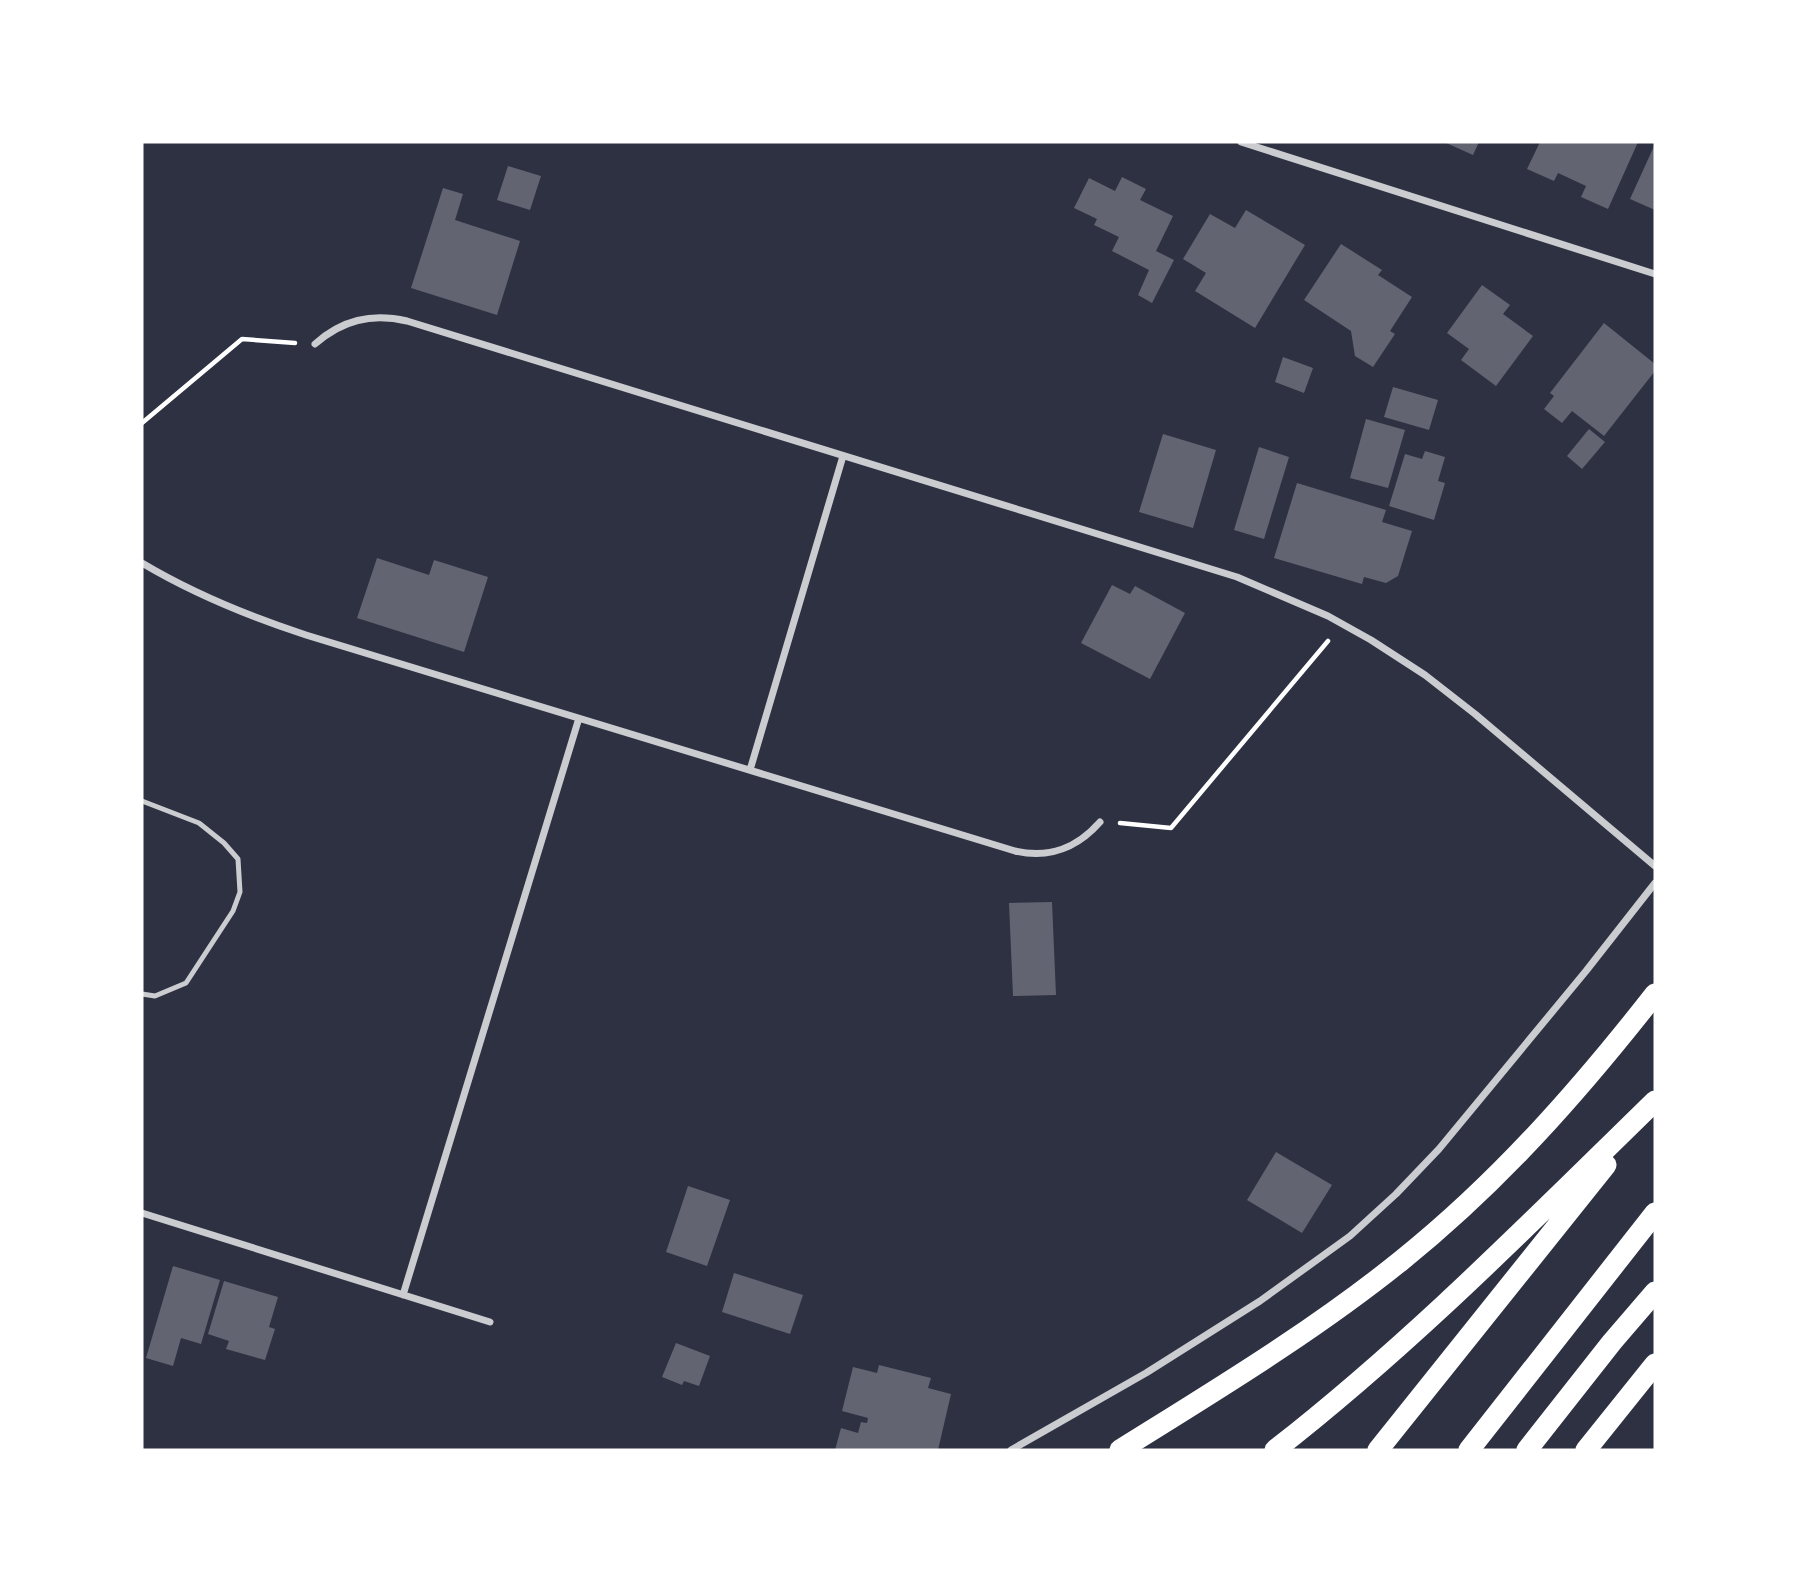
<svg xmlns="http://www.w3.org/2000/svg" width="1797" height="1592" viewBox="0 0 1797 1592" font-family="'Golos Text',sans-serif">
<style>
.building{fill:#626471}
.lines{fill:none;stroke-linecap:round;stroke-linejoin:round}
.path{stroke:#fff;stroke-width:4.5}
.service{stroke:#caccd0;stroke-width:5}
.minor{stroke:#caccd0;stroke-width:7}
.motorway{stroke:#fff;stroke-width:21}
</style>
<rect width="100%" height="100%" fill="#2d3142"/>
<path class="building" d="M1444,142H1479L1473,155Z
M1540,142H1638L1608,209L1581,197L1586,186L1558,173L1554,181L1527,169Z
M1655,144V210L1630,199Z
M508,166L541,176L530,210L497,200Z
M1122,177L1146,189L1140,200L1173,216L1156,251L1174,260L1152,303L1138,295L1149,270L1112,251L1119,237L1094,225L1097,219L1074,208L1089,178L1115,191Z
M443,188L463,194L455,220L520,241L497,315L411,288Z
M1246,210L1305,245L1255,328L1195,291L1206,273L1183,259L1210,214L1235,228Z
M1341,244L1382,270L1378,275L1412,297L1390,331L1395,334L1373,367L1355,356L1351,331L1304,300Z
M1482,285L1510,305L1503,314L1533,336L1496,386L1461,360L1469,349L1447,333Z
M1604,323L1655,364V371L1604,436L1572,411L1562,423L1544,409L1554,396L1550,393Z
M1283,357L1313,368L1304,393L1275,382Z
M1393,387L1438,400L1429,430L1384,417Z
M1366,419L1405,430L1388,488L1350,478Z
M1589,429L1605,442L1582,469L1567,456Z
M1163,434L1216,450L1193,528L1139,512Z
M1259,447L1289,457L1264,539L1234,530Z
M1425,451L1445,457L1438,481L1445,483L1434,520L1389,506L1405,454L1422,459Z
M1297,483L1386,510L1382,522L1412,531L1398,576L1386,583L1364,577L1362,584L1274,558Z
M377,558L429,575L434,560L488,577L464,652L357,618Z
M1112,585L1130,594L1135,586L1185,613L1150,679L1081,643Z
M1052,902L1056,995L1013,996L1009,903Z
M1276,1152L1332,1185L1302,1233L1247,1200Z
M688,1186L730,1200L707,1266L666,1252Z
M173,1266L220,1280L201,1344L181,1338L173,1366L146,1358Z
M734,1273L803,1295L790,1334L722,1312Z
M224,1281L278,1297L269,1327L275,1329L265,1360L226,1349L229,1341L208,1334Z
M676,1343L710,1356L699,1386L684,1381L682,1385L662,1377Z
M879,1365L931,1378L928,1388L951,1394L938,1450H835L841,1428L858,1433L861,1422L867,1423L868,1418L842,1411L853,1367L877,1373Z"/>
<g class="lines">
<path class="path" d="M142,423L242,339L295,343
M1120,823L1171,828L1328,641"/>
<path class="service" d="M142,801L199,823L224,843L238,859L240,892L233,911L186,983L155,996L142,994"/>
<path class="minor" d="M1241,142L1655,274
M315,344C342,320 371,313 407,321L1237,577L1328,616L1371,640L1425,675L1475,714L1655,866
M142,563C194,594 248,616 306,635L1015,851C1050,859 1077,848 1100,822
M750,770L843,456
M142,1213L490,1322
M403,1295L579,718
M1011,1450L1146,1373L1260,1301L1350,1236L1396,1194L1439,1149L1586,971L1655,883"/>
<path class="motorway" d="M1120,1450C1216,1390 1314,1331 1402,1260C1499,1182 1579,1091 1655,994
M1275,1450C1411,1344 1532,1221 1655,1101
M1378,1450L1606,1165
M1469,1450L1655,1213
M1527,1450L1612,1342L1655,1292
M1586,1450L1655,1364"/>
</g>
<rect width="1797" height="1592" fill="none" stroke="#ffffff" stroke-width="287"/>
</svg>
